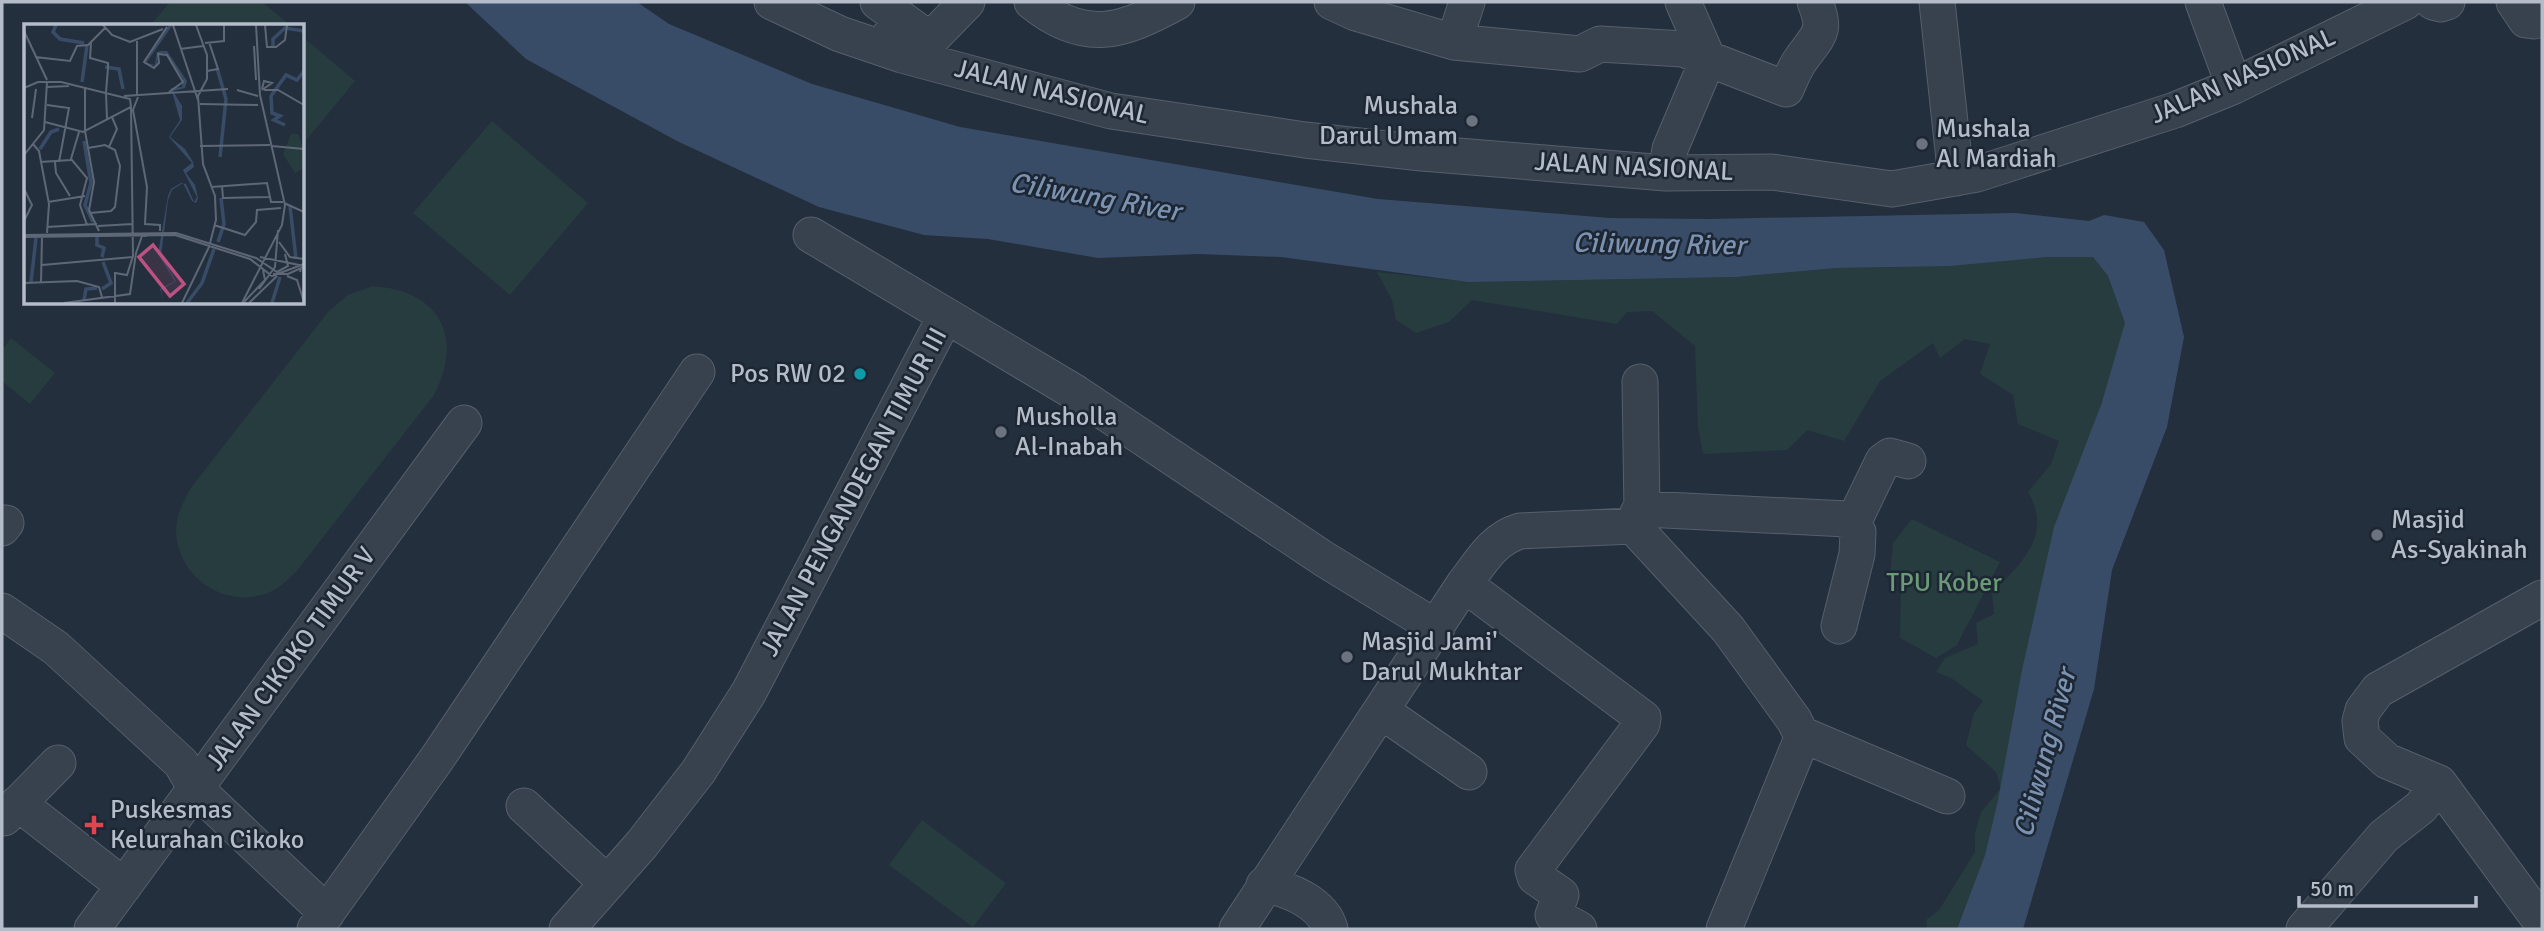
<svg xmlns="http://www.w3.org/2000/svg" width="2544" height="931" viewBox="0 0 2544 931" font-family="Signika,sans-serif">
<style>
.green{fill:#263c3f}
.water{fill:#394c67}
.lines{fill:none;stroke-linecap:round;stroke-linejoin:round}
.minor-casing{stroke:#565f6c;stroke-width:37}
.minor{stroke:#38414e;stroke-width:35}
.worship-dot{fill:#6b7280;stroke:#1d2633;stroke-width:2.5}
.culture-dot{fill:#0f9aa8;stroke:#1d2633;stroke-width:2.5}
.health-dot{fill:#e0444e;stroke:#1d2633;stroke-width:2.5}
.labels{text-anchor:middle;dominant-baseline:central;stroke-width:5;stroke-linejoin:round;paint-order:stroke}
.street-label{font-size:26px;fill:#b4bcc9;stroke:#1d2633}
.poi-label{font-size:26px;fill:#b4bcc9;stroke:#1d2633;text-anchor:start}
.park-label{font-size:26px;fill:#6b9a76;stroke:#1d2633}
.water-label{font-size:28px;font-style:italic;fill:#7c92b1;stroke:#1d2633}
.inset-river{fill:none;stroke:#394c67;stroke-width:3.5}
.inset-road{fill:none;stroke:#5e6776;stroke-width:2}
.view{fill:#bd5182;fill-opacity:0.15;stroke:#bd5182;stroke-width:3.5}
.inset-edge{fill:none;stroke:#b4bcc9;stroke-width:3.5}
</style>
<rect width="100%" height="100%" fill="#242f3e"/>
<path class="green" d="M170,2H262L291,26H150Z
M303,37L355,81L303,144Z
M492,121L588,203L510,295L413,213Z
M2047,257H2093L2108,276L2126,324L2033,620L2001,788L1985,855L1957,929H1927L1926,920L1939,910L1975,852V833L1981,812L2001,788L1996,772L1966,745L1974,713L1983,701L1951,678L1936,672L1945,658L1978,644L1976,623L1994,614L1992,593C2022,563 2053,535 2028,492L2051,464L2059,441L2018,424L2013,395L1980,374L1990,344L1965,339L1940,358L1933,343L1880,381L1844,441L1807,430L1787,450L1703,454L1698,427L1695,346L1652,311L1627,312L1617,324L1472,300L1449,322L1416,333L1396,320L1392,300L1377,272L1468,282L1736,277L1837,268L1903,267Z
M373,286C440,291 464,336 434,395L296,572C290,577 283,585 276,589C235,612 184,585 177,540C173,521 182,505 190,489L328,312L348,295Z
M11,338L55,373L30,404L2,381V350Z
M1912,519L2000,562L1957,645L1936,658L1900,638L1901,578L1890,575L1893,543Z
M922,820L1006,883L973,927L889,865Z"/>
<path class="water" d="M465,2H637L669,24L812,84L960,127L1378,199L1610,218L1708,219L2016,213L2089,221L2104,215L2144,222L2164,250L2184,337L2167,427L2112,570L2094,689L2023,929H1957L1985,855L1998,800L2022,670L2054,527L2101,405L2125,323L2108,276L2093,257H2047L1950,266L1837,268L1736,277L1468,282L1281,257L1198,254L1098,258L988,239L924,235L819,207L677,141L526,59Z"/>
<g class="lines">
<defs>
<path id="minor" d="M772,2L840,34L902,55L1111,111L1305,140L1422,153L1666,173L1772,172L1892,189L1977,174L2175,110L2234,86L2405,2
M878,2L929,39
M1032,2C1085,45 1122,32 1177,2
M1332,2L1356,13L1454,42L1580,54L1600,44L1683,49L1786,89C1791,78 1795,67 1802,58C1819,34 1827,32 1815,2
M1937,2L1956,178
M2203,2L2234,86
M2433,2L2441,4L2447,2
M2514,2L2526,20L2534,21L2542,17
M890,35L927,43L967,2
M1454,42L1467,2
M1666,173L1670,149L1708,59L1683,2
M811,235L1076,393L1324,559L1437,628
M1640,382L1642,511
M1853,523L1883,461L1890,456L1908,461
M1633,526L1638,513L1645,509L1847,519L1858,532L1857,554L1839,626
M2,528L6,523
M1464,584L1643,718L1642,724L1533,870L1535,877L1561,895L1553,915L1579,929
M2542,598L2378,690L2363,710L2360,721L2362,738L2387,761L2439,783L2542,923
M2,611L56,648L181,763L196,789L327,913
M1375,719L1390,717L1469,772
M1801,734L1947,796
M18,803L124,886
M524,806L607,883
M4,818L58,763
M1264,885C1289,889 1323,903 1330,929
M92,929L464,423
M315,929L436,760L697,372
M567,929L642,844L698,772L749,692L945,317
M1237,929L1464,584C1481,562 1493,539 1520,531L1633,526L1728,629L1794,720L1801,734L1800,743L1724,929
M2304,929L2384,836L2421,807L2439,783"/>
</defs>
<use href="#minor" class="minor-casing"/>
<use href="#minor" class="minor"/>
</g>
<g class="worship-dot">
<circle cx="1472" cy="121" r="7"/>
<circle cx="1922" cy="144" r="7"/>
<circle cx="1001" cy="432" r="7"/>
<circle cx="2377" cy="535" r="7"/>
<circle cx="1347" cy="657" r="7"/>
</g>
<circle class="culture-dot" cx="860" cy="374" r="7"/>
<path class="health-dot" d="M90.5 814.5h7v7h7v7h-7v7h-7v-7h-7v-7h7z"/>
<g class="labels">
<g class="street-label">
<text transform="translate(2243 76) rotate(-24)">JALAN NASIONAL</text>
<text transform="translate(1052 92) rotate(14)">JALAN NASIONAL</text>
<text transform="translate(1634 167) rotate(3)">JALAN NASIONAL</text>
<text transform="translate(854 492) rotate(-62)">JALAN PENGANDEGAN TIMUR III</text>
<text transform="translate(291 659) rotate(-54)">JALAN CIKOKO TIMUR V</text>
</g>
<g class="poi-label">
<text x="1458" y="106" text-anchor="end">Mushala<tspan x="1458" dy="30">Darul Umam</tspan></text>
<text x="1936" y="129">Mushala<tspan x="1936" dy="30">Al Mardiah</tspan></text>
<text x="846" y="374" text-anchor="end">Pos RW 02</text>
<text x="1015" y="417">Musholla<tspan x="1015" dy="30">Al-Inabah</tspan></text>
<text x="2391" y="520">Masjid<tspan x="2391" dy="30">As-Syakinah</tspan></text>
<text x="1361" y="642">Masjid Jami'<tspan x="1361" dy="30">Darul Mukhtar</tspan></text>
<text x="110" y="810">Puskesmas<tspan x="110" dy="30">Kelurahan Cikoko</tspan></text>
</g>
<g class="park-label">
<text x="1944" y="583">TPU Kober</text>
</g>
<g class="water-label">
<text transform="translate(1095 197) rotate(10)">Ciliwung River</text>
<text transform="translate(1659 244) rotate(1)">Ciliwung River</text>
<text transform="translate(2045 753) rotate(-75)">Ciliwung River</text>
</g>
</g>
<g transform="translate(24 24)">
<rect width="280" height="280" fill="#242f3e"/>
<path d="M267,110H274L280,125L278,145L271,149L259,130Z" fill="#263c3f"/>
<path d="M145,1L148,2L122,39L131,41L133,28L137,27H143L163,57L161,64L149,67L158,82V96L146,113L161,125L169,138L170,143L162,149L171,161L174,174L172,179L168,177L159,159L148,166L144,176L137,232L152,257L137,266L140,279L136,265L151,257L134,230L144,172L147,165L157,159L162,160L170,178L173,173L159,146L168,139L145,113L156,96L147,64L158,63L159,55L141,29L133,30V42L120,40Z" fill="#394c67"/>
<path class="inset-river" d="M32,1L29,8L36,15L60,19M249,22V15L261,4L280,7M81,43L95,45L99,65M193,44L202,75L196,133M58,58L63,21M261,101L250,96L256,92L248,89L247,72L262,51L273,56L280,47M60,117L67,159L61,181L69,198M16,125L27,108L35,105M266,182L272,235M73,213V221L80,224L78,233M194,218L200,200L197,174M7,258L12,214M78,265L87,259L79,238M60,276L62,265L73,264M163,279L178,259L190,225M248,279L256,253"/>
<path class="inset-road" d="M79,1L88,11L106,18L139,5M149,1L174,76M241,1L243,23H252L261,16L263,1M143,3L120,38L130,44L135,39L134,30L143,31L159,58L145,68M0,7L23,56M67,19L66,34L84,39V44M181,19L200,17V1M230,22L232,56M156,25L179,22M11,33L46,37L53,22L64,21L81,4M183,47L194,45L185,18M23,63L45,62M0,64L14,58H37L106,75L107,83L59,108L21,98M61,64V107L70,158L65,186L75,207M238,65L240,57L248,59L238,66M213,66L234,72M240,66H254L280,81M82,68L84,44M82,69L83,95M113,71V17M100,72L204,65M114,73L109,86L123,163L121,200L136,201V207M176,80L234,81M23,81L45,84L35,138M8,94L12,65M55,108L47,135L63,154L56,181L63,201M9,120L15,127L25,180L23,209M176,122L246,121M248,122L280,125M85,123L93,105L88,93M64,124L81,121L91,126L96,142L91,183L87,187L66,189M0,131L20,106L23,58M16,138L47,136M31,138L32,149L46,172M198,162L199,174L245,173M187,163L243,159L247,178H259M0,165L8,181L0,197M24,178L61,172M260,179L280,188M190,201L221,211L232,198L233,186L257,184M74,202L109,200M23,203L73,200M0,211L152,209L232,234L253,248L264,242L261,230M0,213L151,211L226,235L248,252L280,240M255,218L266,233L280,235M236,233L280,242M18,241L109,233M249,250H264L277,244L276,248M263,252L273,256L280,278M17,258L18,213M0,259L53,257L75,263L78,273M235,265L251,243L254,206M40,279L106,270L112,229L118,212H123M91,279V249L103,251L109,232L107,83M158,279L185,223L192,196L191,172L179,140L174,72L183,55V31L172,1M218,279L258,201L261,181L236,71L232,1M219,279L241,256L239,246M225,279L253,252"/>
<path class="view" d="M129,221L160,260L146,272L115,233Z"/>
<rect width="280" height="280" class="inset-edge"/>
</g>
<rect width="2544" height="931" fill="none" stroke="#b4bcc9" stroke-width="7"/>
<path d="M2299 896v10h177v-10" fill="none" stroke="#b4bcc9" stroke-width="3.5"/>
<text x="2310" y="896" font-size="21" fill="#b4bcc9" stroke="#1d2633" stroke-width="5" paint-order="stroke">50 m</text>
</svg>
